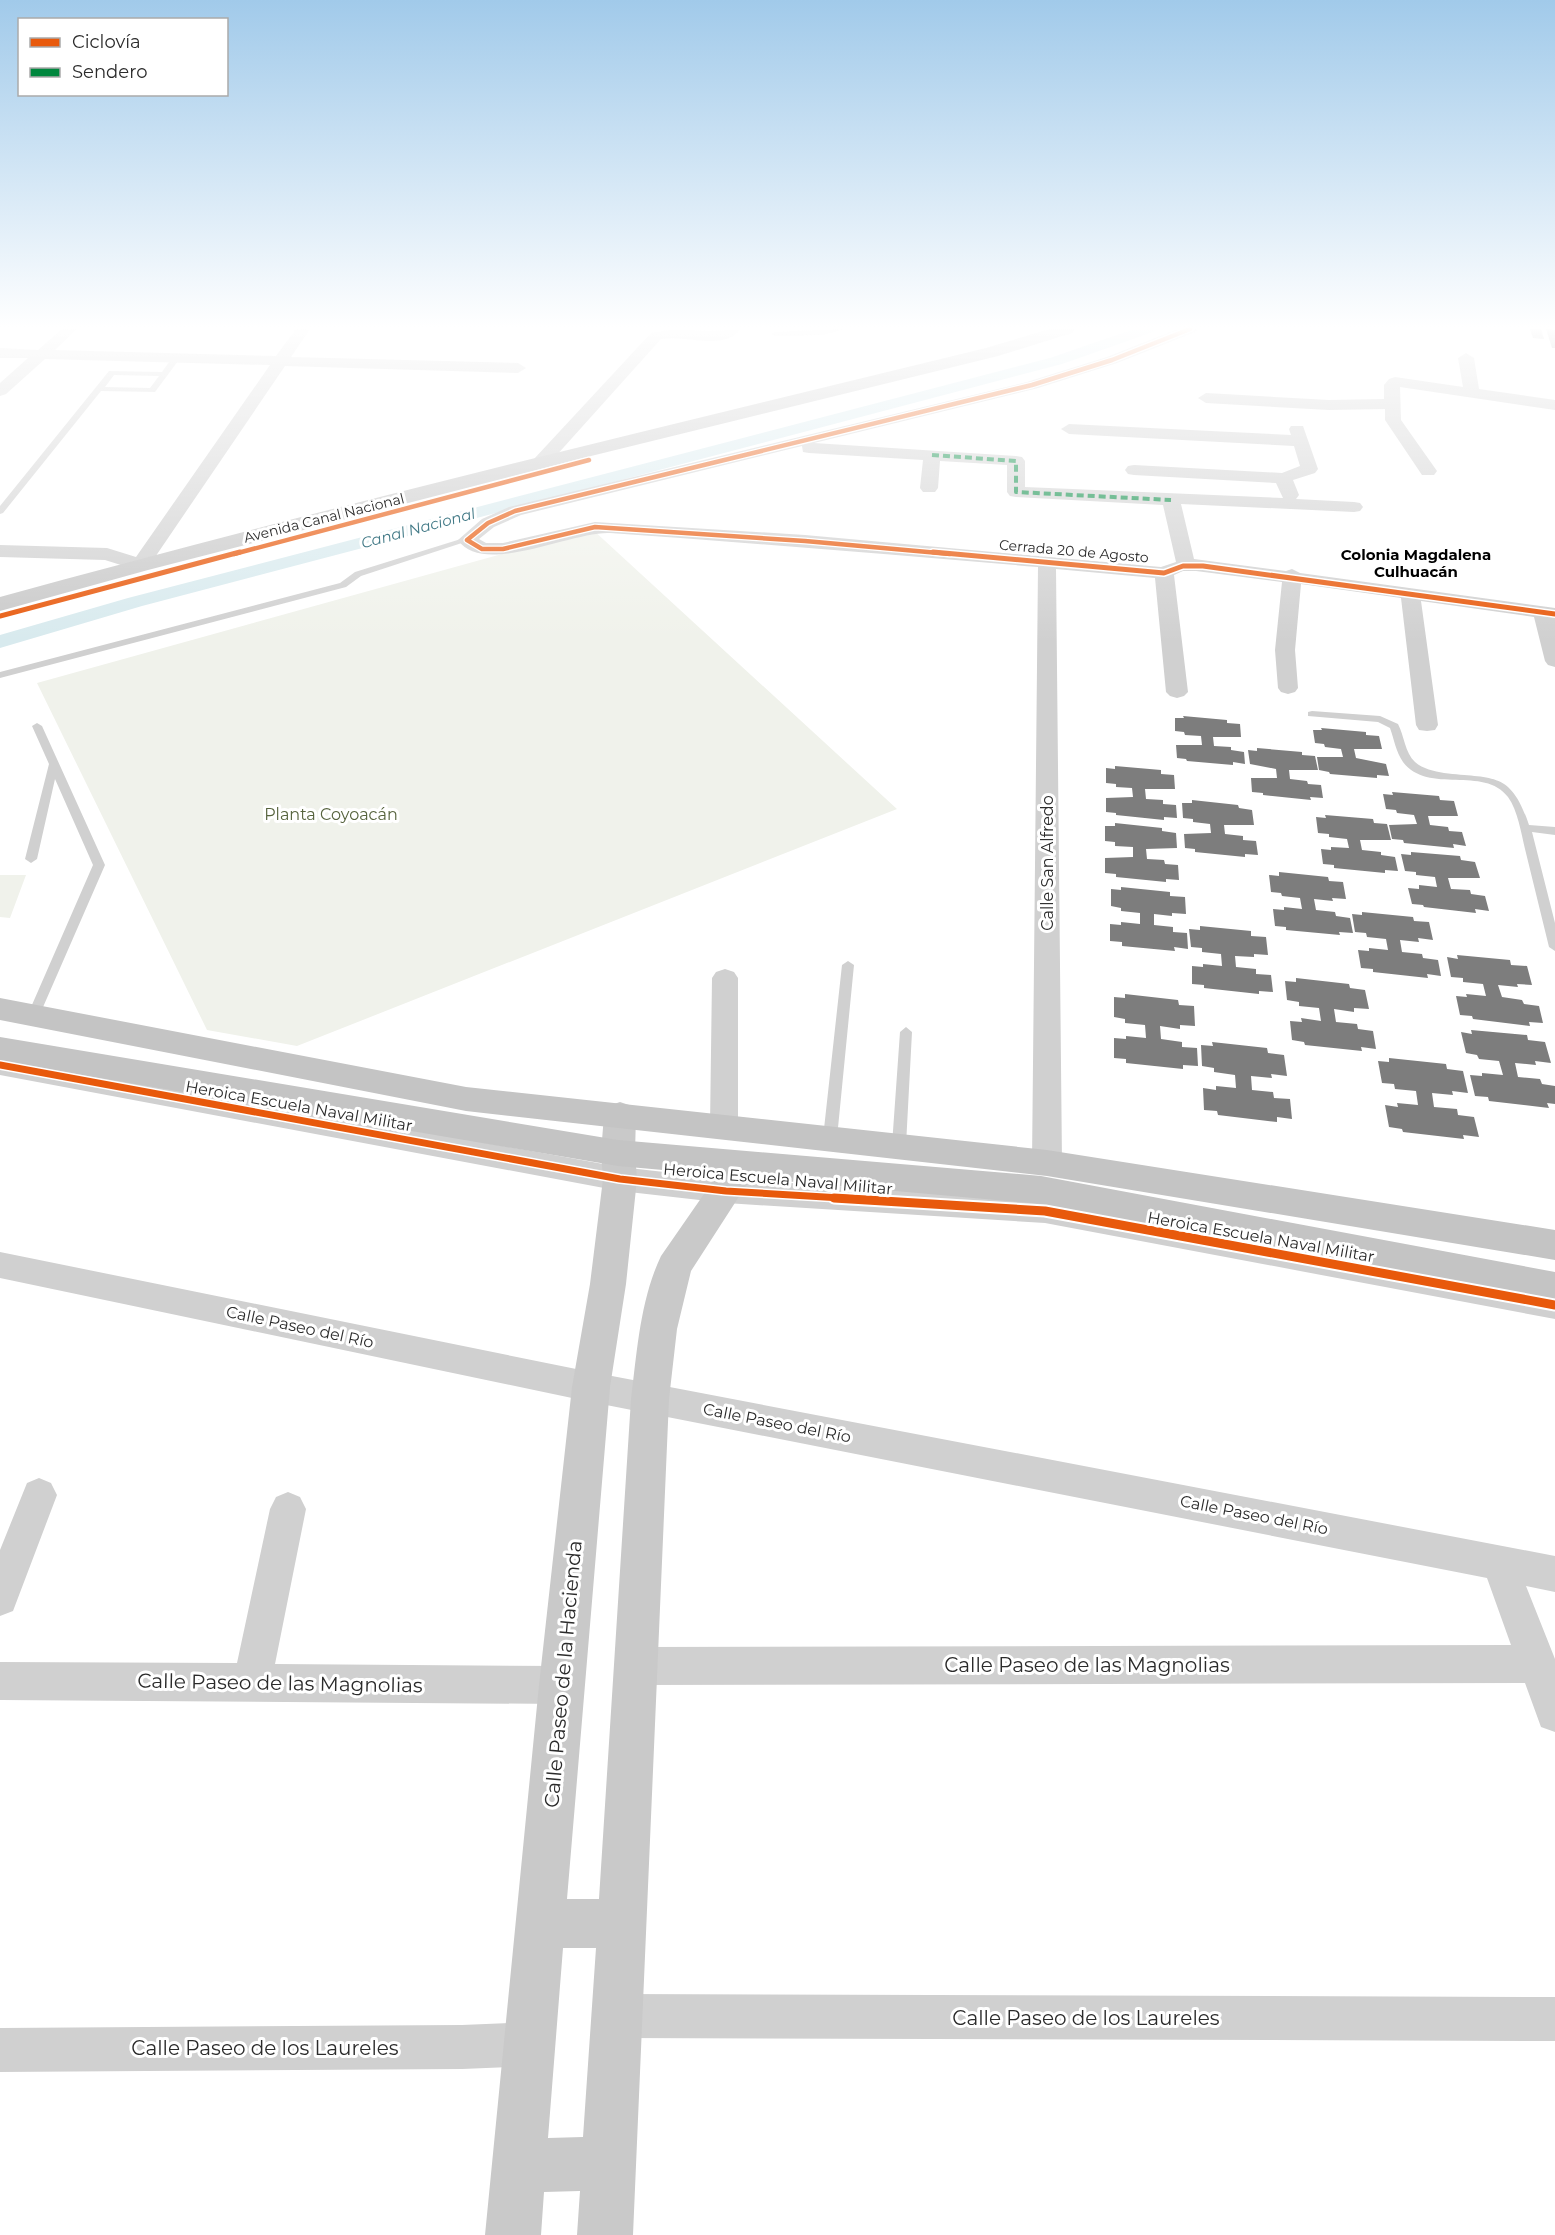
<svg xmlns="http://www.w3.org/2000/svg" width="1555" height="2235" viewBox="0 0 1555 2235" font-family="Montserrat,sans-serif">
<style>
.green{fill:#f0f2eb}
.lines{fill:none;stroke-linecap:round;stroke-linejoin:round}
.canal{fill:#d8eaee;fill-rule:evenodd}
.building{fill:#7d7d7d}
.lane{fill:#d0d0d0;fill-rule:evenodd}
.street{fill:#d0d0d0;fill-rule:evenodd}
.secondary{fill:#c9c9c9;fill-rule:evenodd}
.primary{fill:#c4c4c4;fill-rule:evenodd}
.quiet{stroke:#00873e;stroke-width:4;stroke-dasharray:7 4;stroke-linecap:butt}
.cycleway-far3-casing{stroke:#fff;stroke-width:7}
.cycleway-far2-casing{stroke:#fff;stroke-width:8}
.cycleway-far1-casing{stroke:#fff;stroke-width:10}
.cycleway-casing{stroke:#fff;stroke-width:13}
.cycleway-far3{stroke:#e8590c;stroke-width:4.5}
.cycleway-far2{stroke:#e8590c;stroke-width:5}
.cycleway-far1{stroke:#e8590c;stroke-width:7}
.cycleway{stroke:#e8590c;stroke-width:9}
.labels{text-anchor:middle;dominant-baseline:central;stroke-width:6;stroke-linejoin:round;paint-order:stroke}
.far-street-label{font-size:14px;fill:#2b2b2b;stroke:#fff}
.far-water-label{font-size:15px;font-style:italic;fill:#417986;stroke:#fff}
.far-neighbourhood-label{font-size:15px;font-weight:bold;fill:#000;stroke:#fff}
.park-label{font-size:16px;fill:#56633d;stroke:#fff}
.street-label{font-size:16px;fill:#2b2b2b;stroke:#fff}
.near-street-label{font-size:20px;fill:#2b2b2b;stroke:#fff}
</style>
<rect width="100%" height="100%" fill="#fff"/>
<path class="green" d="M592,529L897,809L297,1046L207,1030L37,683Z
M0,875H26L10,918L0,917Z"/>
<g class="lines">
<path class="canal" d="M1134,329H1156L1153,332L1062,364L142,606L0,648V635L128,598L1050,358Z"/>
</g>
<path class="building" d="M1530,329H1541L1544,339L1533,338Z
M1546,329L1555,330V348H1552Z
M1183,716L1227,720V723L1240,724L1241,737H1213L1214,746L1231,747V750L1244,752L1245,764L1233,762V765L1187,761L1186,759L1177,758L1176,745H1202L1201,736L1185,735L1184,732L1175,731V718H1184Z
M1321,728L1366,732V735L1379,736L1382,749H1354L1356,758L1386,764L1389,776L1377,775V778L1330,774L1329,772L1319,770L1317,757H1343L1341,749L1325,747L1324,744L1315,743L1313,730H1322Z
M1257,748L1302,752V755L1315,756L1318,770H1289L1290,779L1307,781L1308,784L1321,785L1323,798L1310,797L1311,800L1263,795V793L1252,792L1251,778H1277L1276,769L1250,764L1248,750L1257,751Z
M1115,766L1161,770V774L1174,775L1175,789H1145L1146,799L1163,800V804L1176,805L1177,818L1164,817V820L1116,815V813L1106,812V798L1133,797L1132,788L1116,787V784L1106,783V768L1115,769Z
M1392,792L1439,796L1440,800L1454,801L1458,816H1428L1430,825L1448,827L1449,831L1462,832L1466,846L1453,844L1454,848L1404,843L1403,840L1392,839L1389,825L1417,824L1414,815L1397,813L1396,810L1386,809L1383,794L1393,795Z
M1192,800L1238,805L1239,808L1252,810L1254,825H1224L1225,834L1243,836V840L1256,841L1258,855L1245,854V857L1195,852V849L1185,848L1184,834L1211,833L1210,824L1193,822V819L1183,818L1182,803H1192Z
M1325,815L1373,819L1374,823L1387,824L1391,840H1360L1362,850L1381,852V855L1395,857L1398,871L1385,870V873L1334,868V865L1323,864L1321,849L1331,850V847L1349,848L1347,839L1329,837V834L1318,833L1316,817L1326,818Z
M1115,823L1162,828V831L1176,833L1177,848L1146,849L1147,859L1164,860L1165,864L1178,865L1179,880L1166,879V882L1116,877V874L1105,873V858L1133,857V847L1115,846V842L1105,841V826H1115Z
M1411,852L1460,856L1461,860L1475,862L1480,878H1448L1451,889L1470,890L1471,894L1485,896L1489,911L1475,909L1476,913L1424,907L1423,905L1412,904L1408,888L1419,889V885L1437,887L1435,877L1416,875V872L1405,871L1401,854L1411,855Z
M1279,872L1328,877L1329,881L1343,882L1346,899L1332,898L1333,901L1314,899L1316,910L1335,912L1336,916L1350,918L1353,933L1339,932L1340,935L1286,930V927L1275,926L1273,909L1284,910V907L1302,909L1300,898L1282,896L1281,893L1271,892L1269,875L1279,876Z
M1121,887L1170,892V896L1185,897L1186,914L1172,913V916L1154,914V925L1173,927V932L1187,933L1188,949L1174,947L1175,951L1122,946V942L1110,941V924L1121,925V922L1140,924V913L1121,911V908L1111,906V889L1121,890Z
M1362,912L1413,917L1414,921L1429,922L1433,940L1418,938L1419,942L1400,940L1402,952L1422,954L1423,958L1438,960L1441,976L1427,974L1428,978L1373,972V969L1361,968L1358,950L1369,951V948L1388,950L1386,939L1367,937L1366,933L1355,932L1352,914L1362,915Z
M1200,926L1251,931V936L1266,937L1268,955L1254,954V957L1235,956L1236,967L1256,969V974L1271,975L1273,992L1259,991V994L1204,988V985L1192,984V966L1203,967V964L1222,966L1221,954L1202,952V948L1191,947L1189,929L1200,930Z
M1457,955L1510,960L1511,965L1527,966L1532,985L1517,984L1518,987L1498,985L1502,997L1522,1000L1524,1004L1539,1006L1543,1023L1529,1022L1530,1026L1473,1019L1472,1016L1460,1015L1456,996L1467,997L1466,994L1486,996L1483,984L1463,982V978L1451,977L1447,957L1458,959Z
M1296,978L1349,984L1350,988L1365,990L1369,1009L1354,1008V1012L1334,1009L1336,1022L1357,1024L1358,1029L1373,1031L1376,1049L1361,1047L1362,1051L1305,1045L1304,1042L1292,1040L1290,1021L1302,1022L1301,1018L1321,1021L1319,1008L1299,1006V1002L1287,1000L1285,981L1296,982Z
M1125,994L1178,1000L1179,1005L1194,1006L1195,1026L1180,1025V1029L1160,1026L1161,1039L1182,1042V1047L1197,1048L1198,1066L1183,1065V1069L1126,1063V1059L1114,1058V1038L1126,1039V1036L1146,1038L1145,1025L1125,1023V1019L1114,1017V997L1125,998Z
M1471,1030L1527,1035L1528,1040L1545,1042L1551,1063L1535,1061L1536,1065L1515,1063L1518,1077L1540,1079L1542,1084L1555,1086V1104L1547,1103L1549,1108L1489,1101L1488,1097L1475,1096L1470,1075L1482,1076V1073L1503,1075L1499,1061L1479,1059L1477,1055L1466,1053L1461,1032L1472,1034Z
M1212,1042L1267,1048L1268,1053L1284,1055L1287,1076L1271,1074L1272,1078L1251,1076L1252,1090L1273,1092L1274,1098L1290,1099L1292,1119L1277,1117V1122L1218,1115L1217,1111L1204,1110L1203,1088L1216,1090V1086L1236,1088L1235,1075L1214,1072V1068L1202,1066L1201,1045L1213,1046Z
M1389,1058L1446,1064L1447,1069L1463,1071L1468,1093L1452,1091L1453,1095L1432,1093L1434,1107L1457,1109L1458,1115L1474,1117L1479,1137L1463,1135L1464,1139L1403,1132L1402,1129L1389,1127L1385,1105L1398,1107L1397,1103L1418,1105L1416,1091L1395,1089L1394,1084L1382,1083L1378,1061L1389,1062Z"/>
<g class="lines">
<path class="lane" d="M834,329H846L822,335L775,336L771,334L775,332Z
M174,355L181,357L155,392L101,391L3,513L0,514V506L109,371L162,372ZM114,375L159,376L150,388L105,387Z
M464,538L471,540L361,576L346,587L0,678V672L340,583L355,572Z
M1312,711L1380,716L1398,724C1404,735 1405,753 1415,762C1423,769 1434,771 1444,773C1494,779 1511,771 1529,825L1555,827V835L1532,832L1555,923V951L1549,947C1541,914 1533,882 1525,849C1521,833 1518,811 1508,797C1484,765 1428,795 1403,762C1396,752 1394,739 1390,728L1378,722L1308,716V712Z
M37,723L42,726L105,865L40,1014L34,1019L28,1014L93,865L55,779L37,859L31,863L25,859L49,764L32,726Z
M848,961L854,965L837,1138L835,1142H825L823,1138L842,965Z
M906,1027L912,1032L906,1145L904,1149H894L892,1145L900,1032Z"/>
<path class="street" d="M62,329H77L55,350L276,356L296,329H310L291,357L518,363L526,368L518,373L285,366L147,569L140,571L105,560L0,557V545L107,548L136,557L270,365L45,359L6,394L0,396V383L28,358H0V348L38,350Z
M676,329L709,331L741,329C724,351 685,335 661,339L546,467H534L531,463L534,459L651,333Z
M1178,329H1197L1195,332L1117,363L1038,388L814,443L1016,456L1022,457L1025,461V487L1283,498L1276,483L1134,475L1128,474L1125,470L1128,466L1134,465L1282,473L1300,466L1294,446L1069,434L1061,429L1069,424L1291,435L1289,429L1291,426H1303L1318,469L1315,473L1293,480L1299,495L1296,499L1354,502L1360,503L1363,507L1360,511L1354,512L1181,504L1194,559L1286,571L1292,569L1300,573L1555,608V667L1548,665L1545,661L1534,617L1421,601L1438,725L1435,730L1427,731L1419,730L1416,725L1401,598L1301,584L1295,650L1298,688L1295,692L1288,694L1281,692L1278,688L1275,650L1282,582L1196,571H1183L1174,575L1188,692L1184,696L1177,698L1170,696L1166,692L1155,578L1056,569L1062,1163L1057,1171L1047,1175L1037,1171L1032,1163L1038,567C895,555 753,543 610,533C572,531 483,577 458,540L482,519L509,507L1027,382L1107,357ZM802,446L803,452L809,453L923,460L920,488L923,492H935L938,488L940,461L1007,465V492L1010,496L1016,497L1163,505L1176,562L1161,567L805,535L595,522L503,543H486L479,539L494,527L521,515Z
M1466,353L1474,358L1479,389L1555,400V410L1400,387L1401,420L1437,471L1434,475H1422L1385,420V409L1329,410L1206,403L1198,398L1206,393L1329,400L1384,399V385L1389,379L1395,377L1463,387L1458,358Z
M725,969L734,972L738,978V1126L734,1134L724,1137L714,1134L710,1126L712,978L716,972Z
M0,1055L620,1167L726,1179L1045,1199L1555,1291V1319L1045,1223L726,1203L620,1191L0,1075Z
M0,1252L591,1372L1555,1556V1592L1526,1586L1555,1659V1732L1541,1727L1525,1683L637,1685L624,1679L618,1666L624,1653L637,1647L1511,1645L1487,1578L591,1402L0,1278Z
M39,1478L51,1483L57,1495L13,1611L0,1616V1550L27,1483Z
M288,1492L300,1497L306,1509L275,1664L561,1666L575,1671L580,1685L575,1699L561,1704L0,1700V1662L237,1663L270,1509L276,1497Z
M617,1994L1555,1997V2041L617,2038L601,2032L595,2016L601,2000Z
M530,2022L546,2028L552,2044L546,2060L530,2066L462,2069L0,2072V2028L462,2025Z"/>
<path class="secondary" d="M1050,329H1075L1072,333L998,356L587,457L148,570L0,611V597C327,507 657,428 986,348Z
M620,1102L632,1106L636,1115L635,1153L637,1179L626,1284L610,1387L567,1899H599L631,1399C637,1352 640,1300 661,1256L731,1155L743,1151L755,1155L760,1164L691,1271L677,1329L669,1399L633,2235H577L580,2191L544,2192L541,2235H485L539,1685L572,1387L590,1284L603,1179L601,1153L604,1115L608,1106ZM563,1948H596L583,2137L548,2138Z"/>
<path class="primary" d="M0,998L466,1087L1047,1150L1555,1230V1260L1047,1176L466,1111L0,1020Z
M0,1037L618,1140L1041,1176L1555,1272V1302L1041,1204L618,1166L0,1061Z"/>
<path class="quiet" d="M932,455L1016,461V492L1171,500"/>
<defs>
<path id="cycleway-far3" d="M234,554L589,460
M950,554L805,541L595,527L503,549H482L467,540L488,523L515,511L1032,385L1112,360L1190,329"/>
<path id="cycleway-far2" d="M933,552L1164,573L1183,566H1203L1555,614
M0,616L240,552"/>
<path id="cycleway-far1" d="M0,1065L620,1179L726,1191L858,1199"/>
<path id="cycleway" d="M834,1198L1045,1211L1555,1305"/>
</defs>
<use href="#cycleway-far3" class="cycleway-far3-casing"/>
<use href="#cycleway-far2" class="cycleway-far2-casing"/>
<use href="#cycleway-far1" class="cycleway-far1-casing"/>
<use href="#cycleway" class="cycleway-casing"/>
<use href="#cycleway-far3" class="cycleway-far3"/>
<use href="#cycleway-far2" class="cycleway-far2"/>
<use href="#cycleway-far1" class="cycleway-far1"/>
<use href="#cycleway" class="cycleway"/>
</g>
<linearGradient id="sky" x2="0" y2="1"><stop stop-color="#a1caea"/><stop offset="0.51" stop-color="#fff"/><stop offset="1" stop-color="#fff" stop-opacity="0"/></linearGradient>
<rect width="1555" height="641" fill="url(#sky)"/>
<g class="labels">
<g class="far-street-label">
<text transform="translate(324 518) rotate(-14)">Avenida Canal Nacional</text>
<text transform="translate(1074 551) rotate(5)">Cerrada 20 de Agosto</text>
</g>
<g class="far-water-label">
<text transform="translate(418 528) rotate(-15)">Canal Nacional</text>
</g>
<g class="far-neighbourhood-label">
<text x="1416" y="554">Colonia Magdalena<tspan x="1416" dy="17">Culhuacán</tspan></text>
</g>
<g class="park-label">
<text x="331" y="814">Planta Coyoacán</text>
</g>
<g class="street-label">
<text transform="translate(1047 863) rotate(-90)">Calle San Alfredo</text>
<text transform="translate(299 1106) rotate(10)">Heroica Escuela Naval Militar</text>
<text transform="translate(778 1179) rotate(5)">Heroica Escuela Naval Militar</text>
<text transform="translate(1261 1237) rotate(10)">Heroica Escuela Naval Militar</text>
<text transform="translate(300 1327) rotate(12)">Calle Paseo del Río</text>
<text transform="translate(777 1423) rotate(11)">Calle Paseo del Río</text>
<text transform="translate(1254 1515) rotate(11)">Calle Paseo del Río</text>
</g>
<g class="near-street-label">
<text x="1087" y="1665">Calle Paseo de las Magnolias</text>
<text transform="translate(563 1674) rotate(-85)">Calle Paseo de la Hacienda</text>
<text transform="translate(280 1683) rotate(1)">Calle Paseo de las Magnolias</text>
<text x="1086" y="2018">Calle Paseo de los Laureles</text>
<text x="265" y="2048">Calle Paseo de los Laureles</text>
</g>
</g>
<rect x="18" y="18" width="210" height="78" fill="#ffffff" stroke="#aaaaaa" stroke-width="1.5"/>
<rect x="30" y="38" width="30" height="9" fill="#e8590c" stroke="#aaaaaa" stroke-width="1.5"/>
<text x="72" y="48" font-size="18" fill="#2b2b2b">Ciclovía</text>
<rect x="30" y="68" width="30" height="9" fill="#00873e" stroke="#aaaaaa" stroke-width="1.5"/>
<text x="72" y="78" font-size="18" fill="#2b2b2b">Sendero</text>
</svg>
